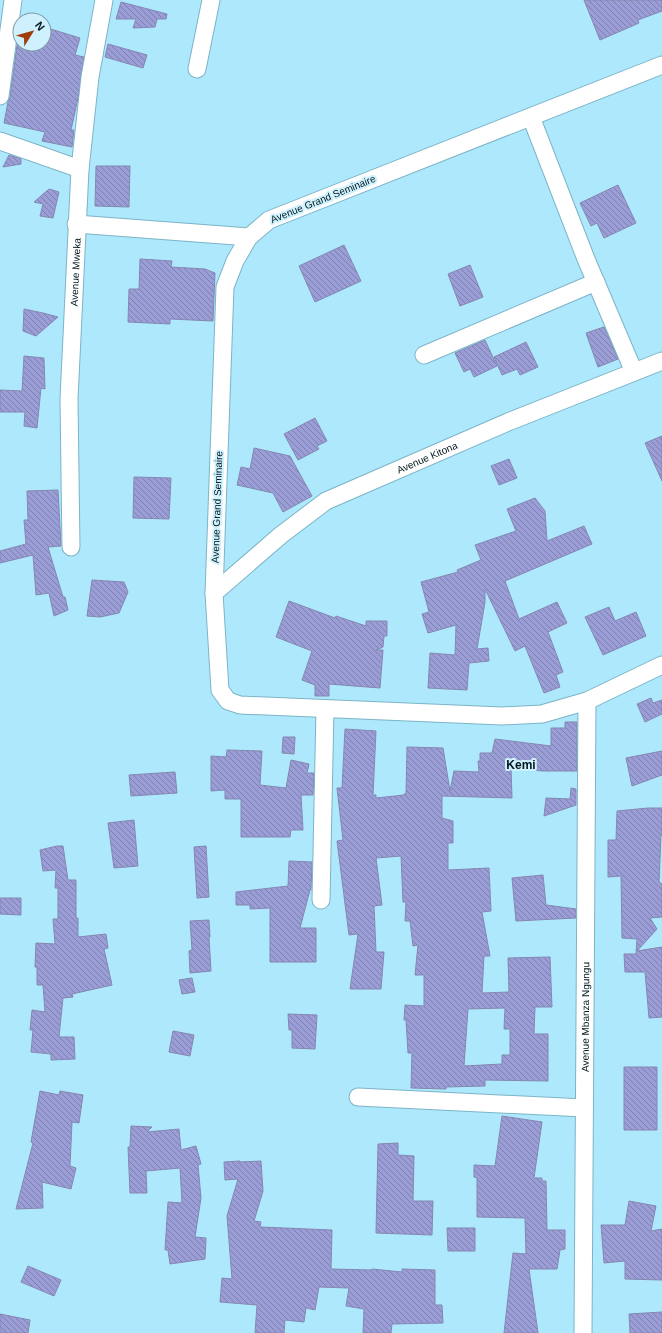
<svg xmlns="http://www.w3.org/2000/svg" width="662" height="1333" viewBox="0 0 662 1333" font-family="Arial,sans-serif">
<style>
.building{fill:url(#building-back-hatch);stroke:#8487b2;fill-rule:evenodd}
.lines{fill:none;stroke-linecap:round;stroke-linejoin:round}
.minor-casing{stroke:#7cb4c7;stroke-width:19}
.minor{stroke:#fff;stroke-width:17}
.labels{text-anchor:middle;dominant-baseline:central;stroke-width:4;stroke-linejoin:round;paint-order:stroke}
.street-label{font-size:10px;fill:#02181f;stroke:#cff1fd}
.quarter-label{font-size:12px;font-weight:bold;fill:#02181f;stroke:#cff1fd}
</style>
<defs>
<pattern id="building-back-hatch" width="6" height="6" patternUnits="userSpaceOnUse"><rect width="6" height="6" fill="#9b9ed6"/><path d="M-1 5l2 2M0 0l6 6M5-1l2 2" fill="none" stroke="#7c80ad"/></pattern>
</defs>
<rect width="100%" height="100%" fill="#aee8fc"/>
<path class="building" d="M584,0H662V11L638,20L639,23L600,40Z
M121,2L167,14L166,19H157L155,27L133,28L136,19H116Z
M20,23V44H44V27L80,38L75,55L84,57L78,98L71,130H74L72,147L42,141L45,132L4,123L8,102L10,97Z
M108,44L147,55L143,68L105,57Z
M9,155L21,159V164L3,167Z
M96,166H130L129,207L95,206Z
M618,185L636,223L604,238L597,223L591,226L580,203Z
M49,189L59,192L53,218L40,216L43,204L34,202Z
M344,245L361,281L315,302L299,266Z
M140,259L172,261L171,267L205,269L215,273L213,321L170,319V324L128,322L129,289H139Z
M470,265L483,297L460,306L448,274Z
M24,309L43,313L58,317L36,336L23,331Z
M604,327L618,359L598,367L586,333Z
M485,340L497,366L474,377L470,369L464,372L455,353Z
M526,342L538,367L520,375L517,369L502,375L494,357Z
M24,356L44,358L45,389L41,388L37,428L24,426L25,412H0V390L22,391Z
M315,418L327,441L317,446L319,449L298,460L284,434Z
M662,436V481L645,443Z
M254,448L290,456L312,496L283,512L273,493L237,485L241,467L250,469Z
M509,459L517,478L499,485L491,466Z
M134,477L171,478L169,519L133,518Z
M58,490L61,546L48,547L63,597H65L68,610L54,616L49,593L36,595L33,555L0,563V551L26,544L24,520H28L27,491Z
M535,498L545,511L547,541L584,526L592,544L505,581L519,619L557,602L567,623L548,632L563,672L556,675L560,687L544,693L525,646L515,651L485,589V602L477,649L488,648L489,661L469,663L467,690L428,688L430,653L455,655L456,625L428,633L422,614L429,612L421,582L458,572L457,570L481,560L475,545L516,531L507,509Z
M92,580L124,582L128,592L119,613L100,617L87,616Z
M289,601L335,618L336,616L366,626V621H387V636H384L383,647L376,650H383L380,688L329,684V696H315V685L302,680L312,651L276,637Z
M609,607L615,621L636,612L646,636L603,655L585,617Z
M651,698L653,703L662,700V714L645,722L637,704Z
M565,722H577V771H542L511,767L512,798L442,796V818L453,821V843H448V870L489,868L491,911L482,912L490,956H484L482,993L509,992L508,958L550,957L552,1007H535L534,1034H548V1081L485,1080V1086L446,1087V1089L411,1088L412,1053H408L406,1020H404L405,1005L424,1006V975H415L418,945L413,946L410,921H405L406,902H403L401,856L376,858L382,905L374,906L376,952H384L381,989H350L358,934L349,935L337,841L343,840L337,788H342L345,729L376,731L373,795H376V798L404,795V794H406L407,747L443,748L450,791L454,771L479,772L478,761H480V753H492L495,739L551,746V728H565ZM505,1008L504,1029H510V1055H502V1064L464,1066L468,1009Z
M283,737H295L294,754L282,753Z
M227,750L262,751L260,785L286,788L291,760L309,764L307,773H314L313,795H301L303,830H291L290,837H241V799H225V790L211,791V756L226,757Z
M662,751V775L632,786L626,758Z
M175,772L177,793L131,796L129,775Z
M571,788L576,789V805L544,816L546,798L570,799Z
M648,808H662V835H661L659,882L662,884V917L650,918L657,929L637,951L662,947V1017L649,1018L645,972H625L624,954H636L637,939L622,938L621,876L608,877V840H616L617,811Z
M134,820L138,866L114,868L108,823Z
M57,846H63L68,880H76V918H78V937L106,934L108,948L104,949L112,985L72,994L73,997L63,998L59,1037H74L75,1059L51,1060V1054L31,1052L33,1030H30L32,1010L45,1012L43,985H37V967H35L36,943L55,944L53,919H58V888H55L56,870L43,871L40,850Z
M206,846L209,897L197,898L194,847Z
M289,861L312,862L311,890H310L300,928H316V962H270V908L250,909V905H236V892L288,886Z
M543,875L546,905L576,909V918L516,921L512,878Z
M0,898H21V915L0,914Z
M209,920L210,937H209L211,971L190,973L189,951L192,950L190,921Z
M192,978L195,992L182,994L179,980Z
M288,1014L317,1015L315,1049L292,1048V1030H289Z
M173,1031L194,1035L190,1056L169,1052Z
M624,1067H657V1130H624Z
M40,1091L59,1095L60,1091L83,1095L79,1123L72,1122L70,1166L76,1168L71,1189L42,1182L43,1208L16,1209L33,1143L31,1142Z
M502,1116L542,1122L534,1178H542V1181H546L547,1230H565V1249L560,1250L557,1269H529L538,1333H504L513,1253L526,1254L525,1218L477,1217V1178L474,1177V1165L495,1166Z
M131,1126L152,1127L147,1132L179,1129L181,1150L196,1146L201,1164L198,1165L201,1198L195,1237L206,1238L205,1259L170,1264L168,1250H165L168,1202L182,1203L180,1168L146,1171L147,1193H130L128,1147H130Z
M398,1143V1155L414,1156L413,1201H433L432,1235L376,1233L378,1144Z
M240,1161V1162L261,1161L263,1191L254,1221L261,1222L260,1227L332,1230L331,1269L371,1270L372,1269L402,1272V1269L435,1270V1305H442L443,1323L392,1324L391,1333H363L364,1309L346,1306L349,1288L319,1287L315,1310L306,1308L304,1322L285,1320L284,1333H255L257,1305L220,1302L222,1278L232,1279L227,1216L238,1179L225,1180L224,1162Z
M629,1201L656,1206L651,1231L662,1229V1280L625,1279V1261L604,1263L601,1225H625Z
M447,1228H475V1251H448Z
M28,1266L61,1280L54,1296L21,1282Z
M662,1312V1333H630L629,1314Z
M0,1314L30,1320L28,1333H0Z"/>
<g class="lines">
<defs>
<g id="minor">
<path d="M662,65L269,220L249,237L235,261L225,287L214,593L220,690L228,701L240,705L502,716L542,714L587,701L662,665"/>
<path d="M197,69L211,0"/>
<path d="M0,96L13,0"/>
<path d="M531,117L586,259L634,372"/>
<path d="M0,141L80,169"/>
<path d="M76,224L249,237"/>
<path d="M424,355L596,282"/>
<path id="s1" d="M71,547L69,399L80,169L90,77L104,0"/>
<path id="s2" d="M214,593L281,535L326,501L508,422L662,361"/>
<path d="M321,900L325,709"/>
<path d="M358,1097L584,1108"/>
<path id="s3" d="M583,1333L587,701"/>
</g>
</defs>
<use href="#minor" class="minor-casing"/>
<use href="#minor" class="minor"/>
</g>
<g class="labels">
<g class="street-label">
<text transform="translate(323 199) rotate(-22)">Avenue Grand Seminaire</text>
<text stroke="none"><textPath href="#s1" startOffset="275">Avenue Mweka</textPath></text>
<text stroke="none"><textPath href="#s2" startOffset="255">Avenue Kitona</textPath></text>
<text transform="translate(217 507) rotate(-88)">Avenue Grand Seminaire</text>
<text stroke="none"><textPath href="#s3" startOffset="316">Avenue Mbanza Ngungu</textPath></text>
</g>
<g class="quarter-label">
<text x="521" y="765">Kemi</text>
</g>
</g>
<g transform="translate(32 32) rotate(53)"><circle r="19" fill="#cff1fd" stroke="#7d9aa4"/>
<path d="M0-3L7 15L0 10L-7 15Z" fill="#a13d0d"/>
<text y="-6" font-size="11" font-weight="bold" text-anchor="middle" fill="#02181f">N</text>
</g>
</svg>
